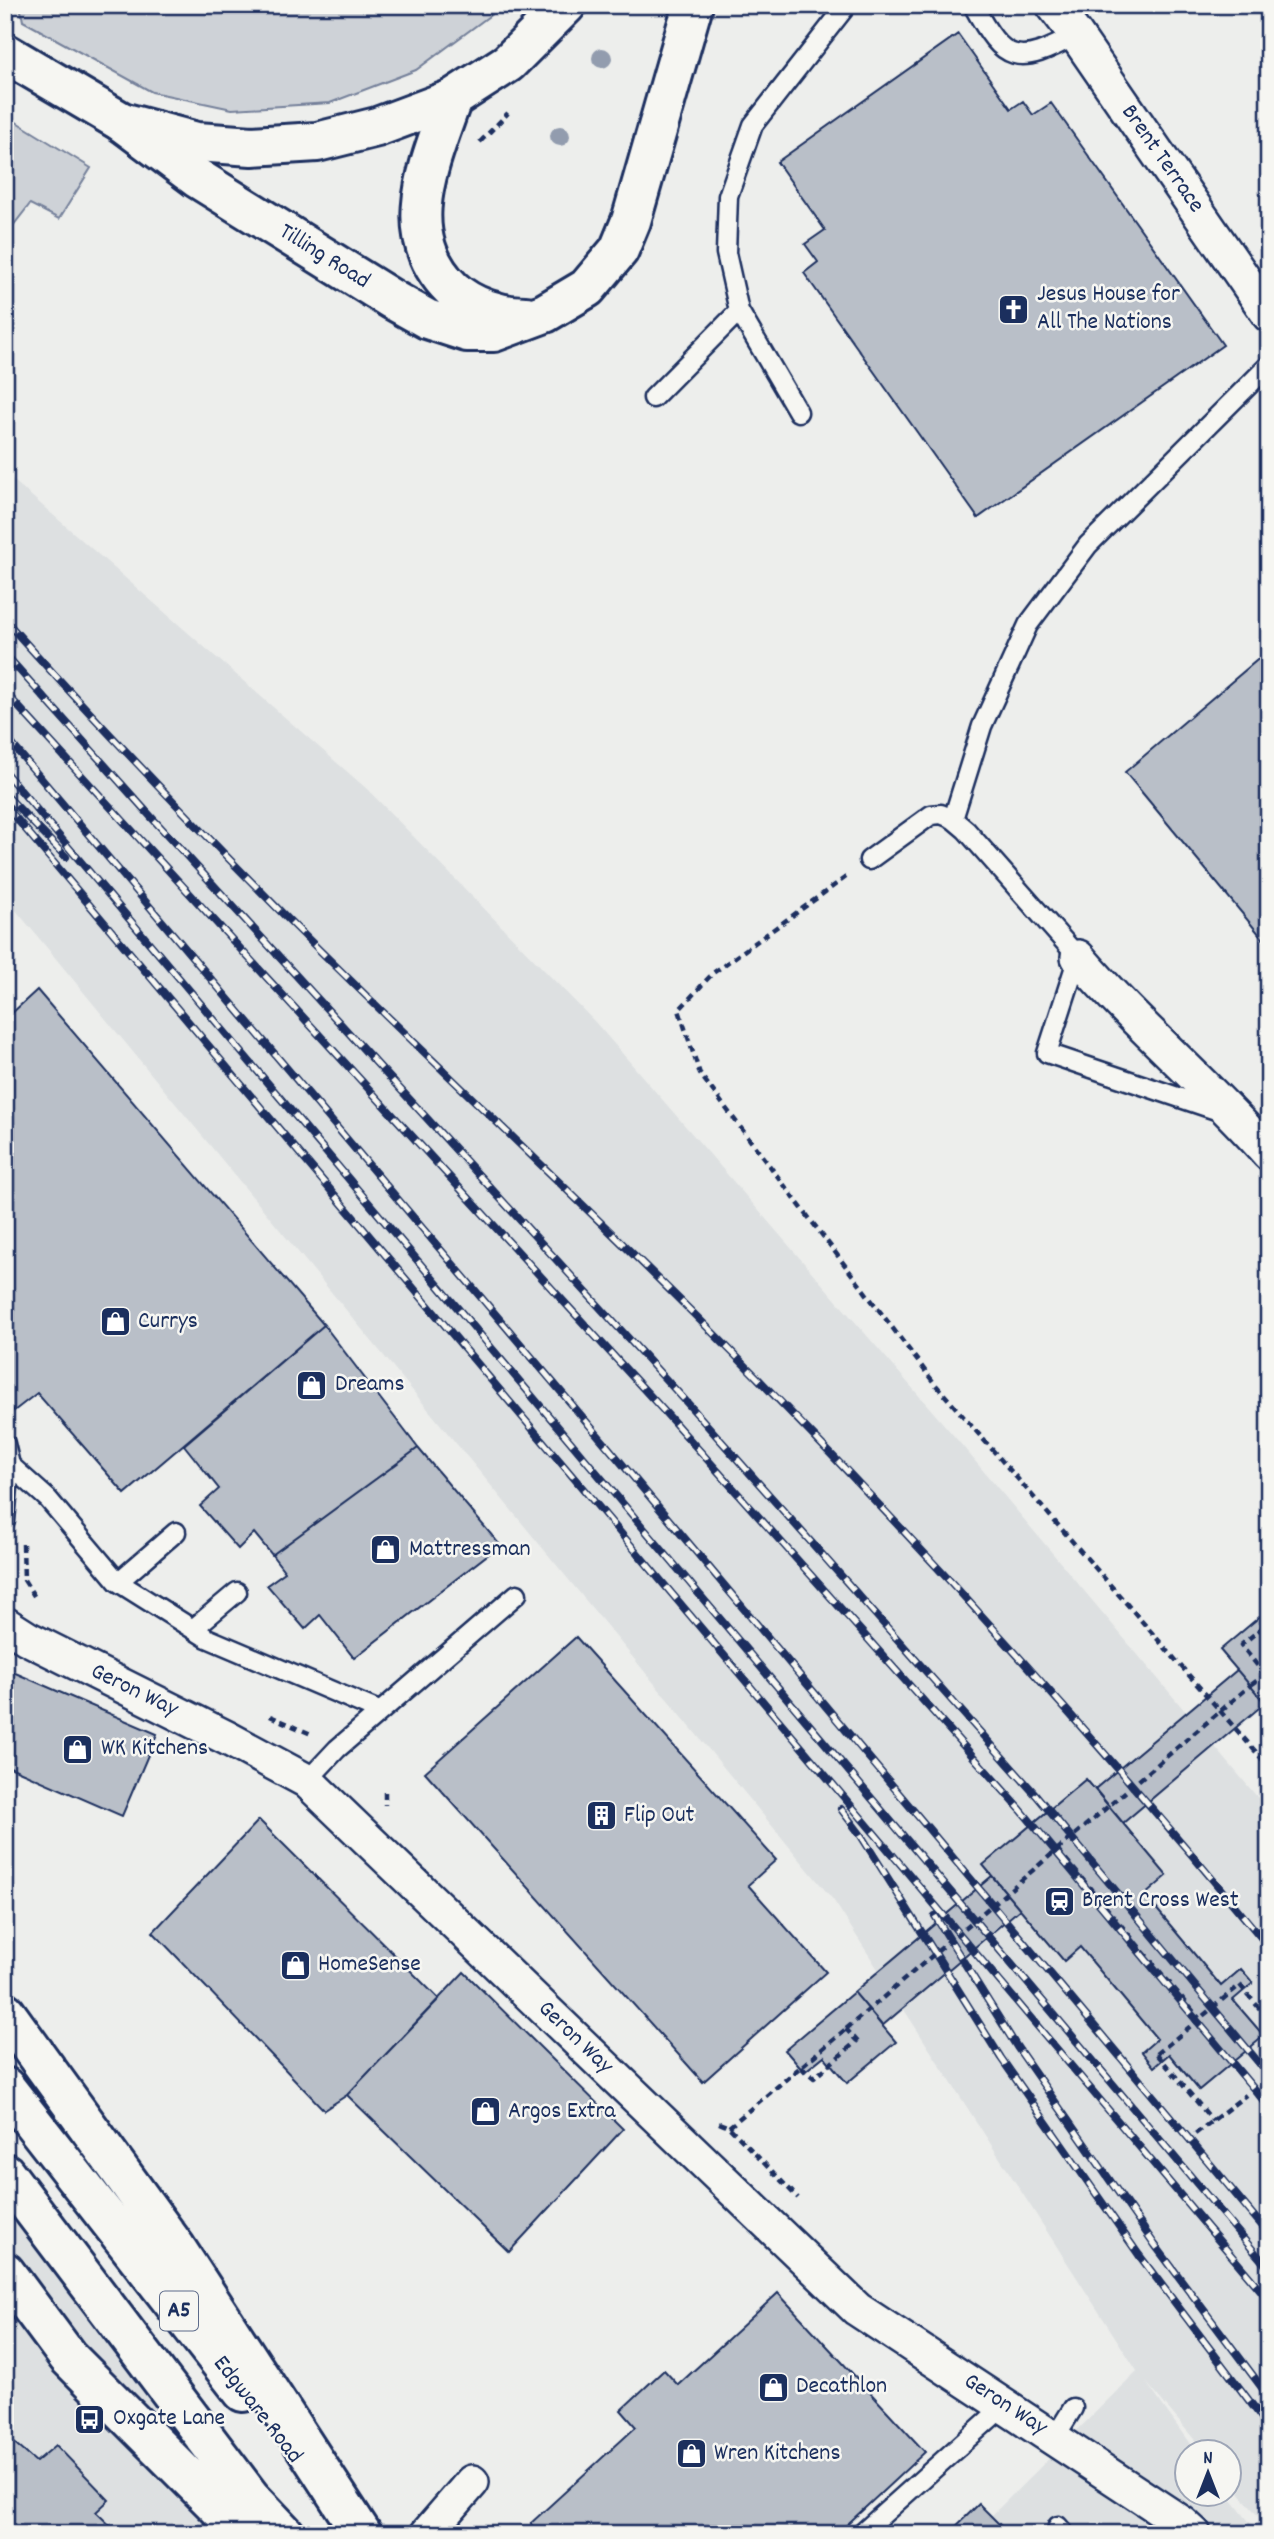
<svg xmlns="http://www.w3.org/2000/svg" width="1274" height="2539" viewBox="0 0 1274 2539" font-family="Dekko,sans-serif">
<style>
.built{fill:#dde0e1}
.green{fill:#ced2d7;stroke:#74809a;stroke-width:2}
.building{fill:#b9bfc8;stroke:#1b2f5e;stroke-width:2}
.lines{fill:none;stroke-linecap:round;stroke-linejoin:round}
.service-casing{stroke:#1b2f5e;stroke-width:23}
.minor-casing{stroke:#1b2f5e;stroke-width:38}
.tertiary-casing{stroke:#1b2f5e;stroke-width:44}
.primary-casing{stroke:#1b2f5e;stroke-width:44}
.trunk-casing{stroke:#1b2f5e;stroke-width:44}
.path{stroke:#1b2f5e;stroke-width:4.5;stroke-dasharray:7 5;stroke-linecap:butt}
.service{stroke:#f6f6f2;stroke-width:18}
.minor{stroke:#f6f6f2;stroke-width:33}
.tertiary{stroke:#f6f6f2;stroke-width:38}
.primary{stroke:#f6f6f2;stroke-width:38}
.trunk{stroke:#f6f6f2;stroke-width:38}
.rail-casing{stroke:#1b2f5e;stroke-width:8}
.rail{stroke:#f6f6f2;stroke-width:5;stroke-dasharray:16;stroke-linecap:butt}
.path-bridge{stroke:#1b2f5e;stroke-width:4.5;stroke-dasharray:7 5;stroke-linecap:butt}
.tree{fill:#929cae}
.labels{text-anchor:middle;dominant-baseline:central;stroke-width:5;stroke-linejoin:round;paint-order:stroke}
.shield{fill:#f6f6f2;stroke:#5d6b8a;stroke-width:2}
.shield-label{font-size:23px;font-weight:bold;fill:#1b2f5e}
.street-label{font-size:24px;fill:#1b2f5e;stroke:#f6f6f2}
.poi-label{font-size:24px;fill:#1b2f5e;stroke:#f6f6f2;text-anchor:start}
</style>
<rect width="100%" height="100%" fill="#edeeec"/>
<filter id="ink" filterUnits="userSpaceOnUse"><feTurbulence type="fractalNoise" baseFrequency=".0143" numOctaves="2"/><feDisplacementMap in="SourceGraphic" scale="14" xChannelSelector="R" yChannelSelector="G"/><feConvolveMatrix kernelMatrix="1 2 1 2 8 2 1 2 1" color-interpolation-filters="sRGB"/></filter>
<g filter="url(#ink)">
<path class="built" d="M5,473L367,789L595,1022L954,1436L1269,1811V2529L1229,2481L1228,2452L1204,2451L1146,2382L1195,2451L1186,2452V2494H1227L1259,2534H973L1137,2371L834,1901L5,897Z
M5,2192L293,2534H5Z"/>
<path class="green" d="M20,5H504L416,70L330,103L232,109L152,92L23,21Z
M5,115L91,168L59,219L30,204L5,236Z"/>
<path class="building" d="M958,34L1011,109L1023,101L1033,115L1051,103L1223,345L978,518L804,273L818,262L805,244L825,230L777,162Z
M1269,650V946L1125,772Z
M37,990L324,1325L125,1494L37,1393L14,1411L5,1401V1005L12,1013Z
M324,1325L418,1448L272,1555L254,1533L238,1549L200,1506L219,1489L184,1445Z
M418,1448L500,1545L354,1658L320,1615L305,1629L267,1585L285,1572L272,1555Z
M1269,1609V1699L1265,1703L1220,1650Z
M576,1637L776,1860L748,1885L826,1972L703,2082L425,1772Z
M6,1669L157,1734L122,1816L5,1765Z
M1237,1670L1265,1703L1123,1823L1095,1789Z
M1086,1779L1167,1876L1145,1895L1221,1986L1241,1969L1253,1983L1233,2000L1264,2036L1199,2090L1169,2054L1154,2067L1142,2052L1157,2039L1080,1947L1064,1961L983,1865Z
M259,1820L439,1999L347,2095L324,2110L153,1932Z
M992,1876L1020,1909L882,2026L854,1992Z
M464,1972L623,2129L509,2252L347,2095Z
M854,1992L896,2042L847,2083L824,2056L804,2072L785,2050Z
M778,2293L925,2452L837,2534H541L531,2523L636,2427L621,2410L664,2370L678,2385Z
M10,2439L36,2462L56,2445L109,2500L96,2512L119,2534H5V2443Z
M979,2504L1009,2534H948Z"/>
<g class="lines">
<defs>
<path id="service" d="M973,5C1004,63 1017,67 1076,35
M653,398L739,311
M798,412L739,311L726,253L728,196L753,125L847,5
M869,860L931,815L941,814L953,819
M1219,1111L1047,1053L1078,957L966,830L953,819L982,726L1028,625L1088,545L1269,365
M5,1444L10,1465L5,1521
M10,1465L48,1499L118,1582L176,1532
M118,1582L207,1638L379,1711
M193,1629L237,1592
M307,1781L337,1749L517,1594
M1055,2437L1073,2408
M1058,2526L1065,2534
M861,2534L1004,2406"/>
<path id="minor" d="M1053,5L1076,35L1269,315
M1078,957C1137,1026 1208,1085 1269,1154
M5,1624L27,1638L227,1738L307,1781L857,2309L1182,2523L1194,2534
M427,2534L472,2482"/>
<path id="tertiary" d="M452,99C431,161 395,234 452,289C471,307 500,316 526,316
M122,122L197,178L393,300L427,319L467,332H494L545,313L587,288L619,250L631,221L693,5"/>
<path id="primary" d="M5,2012L176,2248L362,2534
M5,2087L243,2392
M5,2173L250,2497L285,2534
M5,2272L68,2357L245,2534"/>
<path id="trunk" d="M5,53L122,122L197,142L252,146L317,142L377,127L452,99L508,63L566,5"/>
</defs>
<use href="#service" class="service-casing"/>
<use href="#minor" class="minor-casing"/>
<use href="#tertiary" class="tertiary-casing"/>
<use href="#primary" class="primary-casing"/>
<use href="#trunk" class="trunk-casing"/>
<path class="path" d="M480,142L508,113
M846,877L713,973L679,1010L700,1074L935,1384L1269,1767
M23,1544L24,1580L36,1599
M1265,1675L1241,1645L1269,1622
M1251,1685L1269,1672
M270,1716L311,1734
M385,1792V1805
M1058,1850L1199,2018
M1240,1985L1269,2020
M1157,2054L1213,2121
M801,2067L814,2078L857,2041L846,2029
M719,2123L729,2127L798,2198
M729,2127L846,2029
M1195,2134L1246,2095"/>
<use href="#service" class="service"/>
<use href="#minor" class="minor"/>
<use href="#tertiary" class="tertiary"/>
<use href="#primary" class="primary"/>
<use href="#trunk" class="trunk"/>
<defs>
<path id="rail" d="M5,620C97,723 193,823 290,921C436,1066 587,1206 732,1352C919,1542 1099,1741 1269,1947
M5,654L153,819L682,1397L1036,1795L1269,2075
M5,692L664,1411L1021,1810L1269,2107
M5,736L613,1453L1269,2234
M5,772L1269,2269
M5,794L66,857
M5,805L1269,2300
M841,1809L860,1834L1001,2058L1139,2255L1269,2427
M935,1916L1017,2047L1155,2245L1269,2397"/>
</defs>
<use href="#rail" class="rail-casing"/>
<use href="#rail" class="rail"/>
<path class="path-bridge" d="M846,2029L1251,1685
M1157,2054L1240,1985"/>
</g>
<g class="tree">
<circle cx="602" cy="58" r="10"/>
<circle cx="560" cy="136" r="10"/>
</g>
</g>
<defs>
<symbol id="church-square" viewBox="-11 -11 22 22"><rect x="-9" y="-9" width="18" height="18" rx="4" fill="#1b2f5e" stroke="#f6f6f2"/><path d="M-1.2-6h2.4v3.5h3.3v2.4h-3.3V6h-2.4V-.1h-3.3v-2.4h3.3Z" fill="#fff"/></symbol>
<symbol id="shop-square" viewBox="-11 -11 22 22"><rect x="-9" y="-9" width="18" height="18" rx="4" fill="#1b2f5e" stroke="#f6f6f2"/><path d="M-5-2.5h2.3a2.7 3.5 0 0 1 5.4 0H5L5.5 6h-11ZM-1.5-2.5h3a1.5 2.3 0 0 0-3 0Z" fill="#fff"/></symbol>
<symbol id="building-square" viewBox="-11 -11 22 22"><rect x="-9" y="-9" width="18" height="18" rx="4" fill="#1b2f5e" stroke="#f6f6f2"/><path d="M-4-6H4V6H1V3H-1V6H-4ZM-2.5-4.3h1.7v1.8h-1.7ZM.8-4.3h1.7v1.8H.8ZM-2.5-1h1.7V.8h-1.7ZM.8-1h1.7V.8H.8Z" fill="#fff"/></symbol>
<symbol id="station-square" viewBox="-11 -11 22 22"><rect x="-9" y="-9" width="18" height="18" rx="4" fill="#1b2f5e" stroke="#f6f6f2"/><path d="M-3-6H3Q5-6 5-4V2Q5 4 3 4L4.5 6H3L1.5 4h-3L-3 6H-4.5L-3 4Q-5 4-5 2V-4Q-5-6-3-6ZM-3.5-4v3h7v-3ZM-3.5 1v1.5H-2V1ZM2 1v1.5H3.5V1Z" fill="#fff"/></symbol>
<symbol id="bus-square" viewBox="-11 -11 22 22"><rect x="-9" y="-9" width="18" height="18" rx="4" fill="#1b2f5e" stroke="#f6f6f2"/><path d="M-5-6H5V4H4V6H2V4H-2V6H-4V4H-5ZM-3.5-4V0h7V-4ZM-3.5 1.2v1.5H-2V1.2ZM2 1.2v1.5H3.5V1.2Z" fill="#fff"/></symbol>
</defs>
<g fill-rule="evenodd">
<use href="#church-square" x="996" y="292" width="35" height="35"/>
<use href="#shop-square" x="98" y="1304" width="35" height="35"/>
<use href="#shop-square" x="294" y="1368" width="35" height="35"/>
<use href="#shop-square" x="368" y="1532" width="35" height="35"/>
<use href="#shop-square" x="60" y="1732" width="35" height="35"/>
<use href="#building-square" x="584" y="1798" width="35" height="35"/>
<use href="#station-square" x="1042" y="1884" width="35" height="35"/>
<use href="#shop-square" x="278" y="1948" width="35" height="35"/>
<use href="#shop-square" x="468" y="2094" width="35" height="35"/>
<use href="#shop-square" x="756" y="2370" width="35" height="35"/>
<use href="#bus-square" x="72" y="2402" width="35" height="35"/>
<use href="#shop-square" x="674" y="2436" width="35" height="35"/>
</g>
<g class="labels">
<rect class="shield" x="160" y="2291.5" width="38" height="39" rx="5"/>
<g class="shield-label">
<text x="179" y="2311">A5</text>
</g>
<g class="street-label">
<text transform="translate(1162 159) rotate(55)">Brent Terrace</text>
<text transform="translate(324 257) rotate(32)">Tilling Road</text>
<text transform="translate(134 1691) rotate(26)">Geron Way</text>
<text transform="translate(575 2038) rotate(44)">Geron Way</text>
<text transform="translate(1005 2405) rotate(33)">Geron Way</text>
<text transform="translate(257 2410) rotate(52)">Edgware Road</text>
</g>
<g class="poi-label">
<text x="1037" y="295">Jesus House for<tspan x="1037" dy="28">All The Nations</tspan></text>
<text x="138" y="1322">Currys</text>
<text x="335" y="1385">Dreams</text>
<text x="409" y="1550">Mattressman</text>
<text x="101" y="1749">WK Kitchens</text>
<text x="624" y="1816">Flip Out</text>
<text x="1082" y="1901">Brent Cross West</text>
<text x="318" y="1965">HomeSense</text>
<text x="508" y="2112">Argos Extra</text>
<text x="796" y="2387">Decathlon</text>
<text x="113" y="2419">Oxgate Lane</text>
<text x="714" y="2454">Wren Kitchens</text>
</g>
</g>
<rect width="1274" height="2539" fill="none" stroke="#f6f6f2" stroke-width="28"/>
<rect x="14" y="14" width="1246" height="2511" fill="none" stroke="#1b2f5e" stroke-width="2.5" filter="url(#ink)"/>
<g transform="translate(1208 2473)"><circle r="33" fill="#f6f6f2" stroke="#9ea6b7" stroke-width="2"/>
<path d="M0-5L12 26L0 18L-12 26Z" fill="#1b2f5e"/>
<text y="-10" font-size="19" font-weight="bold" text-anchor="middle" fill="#1b2f5e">N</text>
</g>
</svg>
